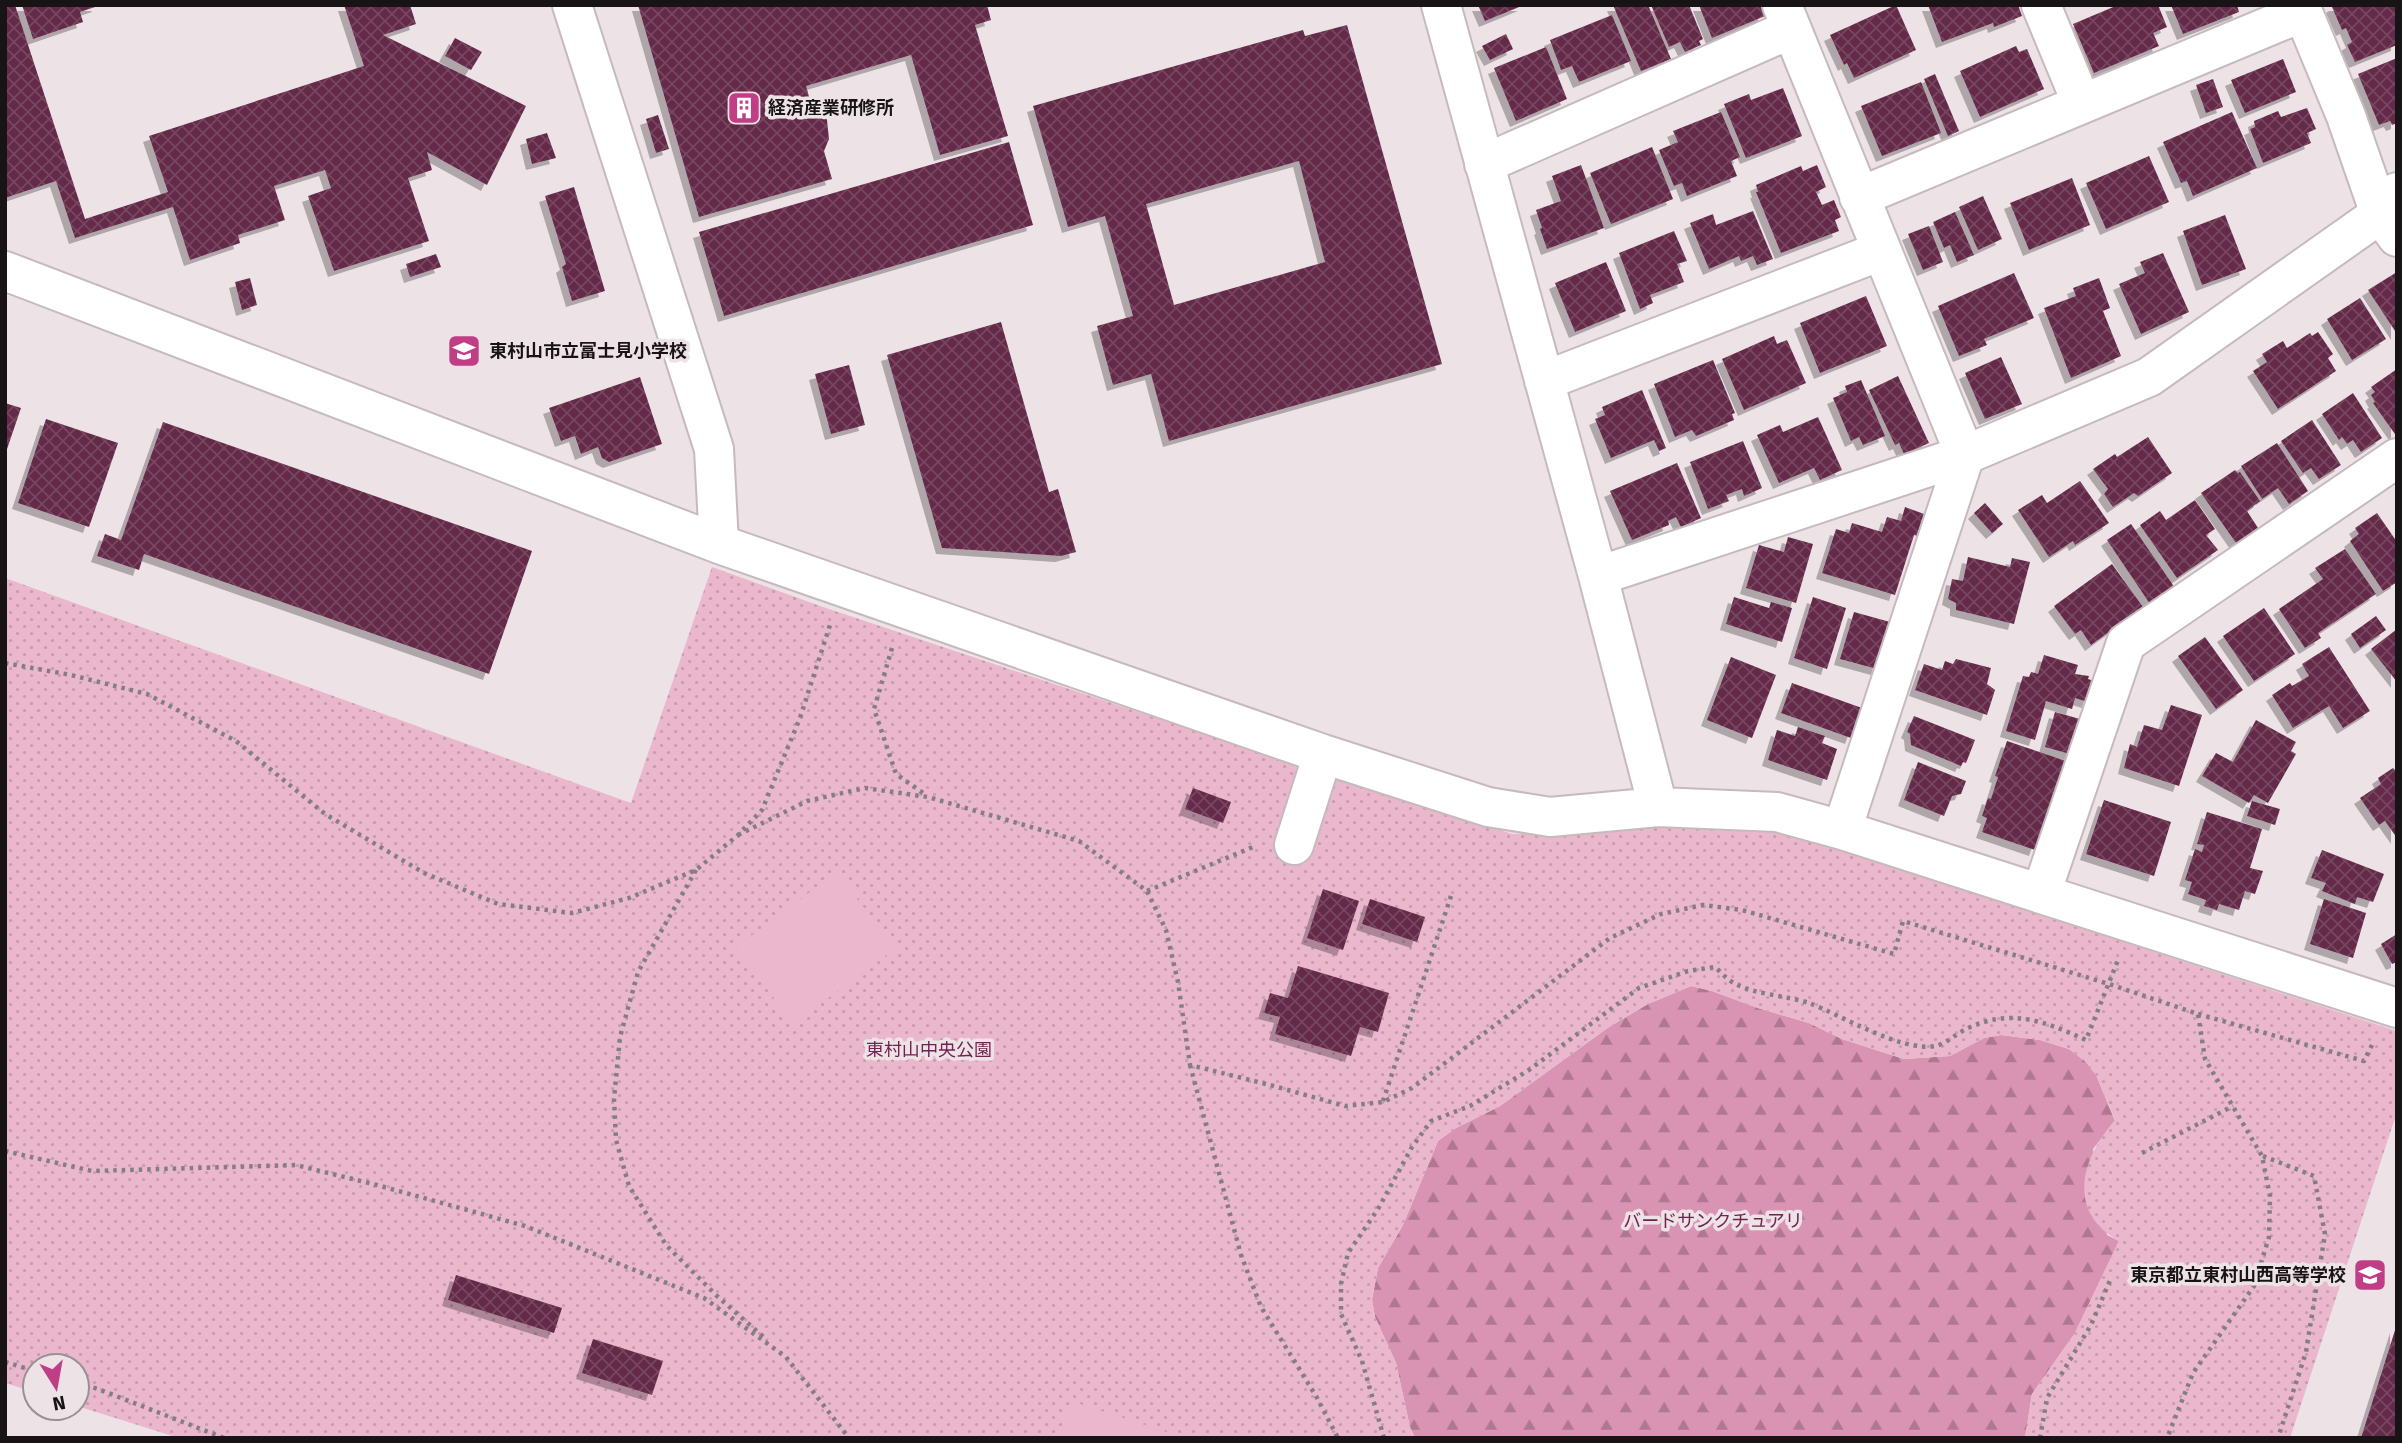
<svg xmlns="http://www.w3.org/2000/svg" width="2402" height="1443" viewBox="0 0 2402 1443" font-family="'Fira Sans','Noto Sans JP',sans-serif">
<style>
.forest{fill:url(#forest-firs)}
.park{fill:url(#park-dots)}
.pitch{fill:#eab7cd}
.building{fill:url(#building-cross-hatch);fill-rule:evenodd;filter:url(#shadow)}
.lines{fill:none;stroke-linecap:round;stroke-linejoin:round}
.minor-casing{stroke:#c6babf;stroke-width:42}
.path{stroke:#857e80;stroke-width:4.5;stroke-dasharray:3.5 5;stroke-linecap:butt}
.minor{stroke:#fff;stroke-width:38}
.labels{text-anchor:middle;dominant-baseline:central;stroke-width:7;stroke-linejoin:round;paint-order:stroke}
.poi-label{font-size:18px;font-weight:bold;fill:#181415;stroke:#ede2e6;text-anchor:start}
.park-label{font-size:18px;fill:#72224e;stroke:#ede2e6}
</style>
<defs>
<pattern id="forest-firs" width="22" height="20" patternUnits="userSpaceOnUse" patternTransform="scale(1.75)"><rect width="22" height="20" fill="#d993b3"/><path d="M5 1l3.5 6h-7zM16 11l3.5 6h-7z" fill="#af7790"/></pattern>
<pattern id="park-dots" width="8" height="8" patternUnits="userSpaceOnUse" patternTransform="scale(1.75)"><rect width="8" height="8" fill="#eab7cd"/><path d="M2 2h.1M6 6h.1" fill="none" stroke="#c89caf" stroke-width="1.8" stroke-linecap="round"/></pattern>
<pattern id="building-cross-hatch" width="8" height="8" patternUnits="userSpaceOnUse" patternTransform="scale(1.75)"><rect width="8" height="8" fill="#652b49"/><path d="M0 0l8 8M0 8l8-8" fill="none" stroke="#76475f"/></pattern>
<filter id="shadow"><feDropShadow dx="-6" dy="6" stdDeviation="0" flood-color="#0004"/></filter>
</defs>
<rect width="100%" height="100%" fill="#ede2e6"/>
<path class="forest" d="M1691,986L1712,991L1758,1008L1809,1023L1842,1039L1904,1059L1950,1056L1984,1038L2001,1035L2040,1040L2069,1049L2086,1062L2096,1075L2115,1121L2093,1149L2107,1235L2119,1241L2075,1333L2032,1394L2025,1438H1415L1410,1427L1396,1363L1375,1317L1372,1300L1378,1268L1403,1225L1438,1141L1456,1128L1500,1106L1609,1027L1648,1004Z"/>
<path class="park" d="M712,567L823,607L1448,815L1513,834L1773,823L2029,911L2397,1031V1112L2290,1438H2025L2032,1394L2075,1333L2119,1241C2066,1211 2081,1159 2115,1120L2096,1075L2086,1062L2069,1049L2040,1040L2001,1035L1984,1038L1950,1056L1904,1059L1842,1039L1809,1023L1758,1008L1712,991L1691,986L1648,1004L1609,1027L1500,1106L1456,1128L1438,1141L1403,1225L1378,1268L1372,1299L1375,1317L1396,1363L1410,1427L1415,1438H179L77,1406V1366H35V1392L5,1383V578L631,803Z"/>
<path class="pitch" d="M837,872L895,949L793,1024L736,947Z
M1071,1401L1185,1438H1059Z"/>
<path class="building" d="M5,5H15L85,219L168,192L149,136L364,66L344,5H410L416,24L383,35L526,106L487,185L427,152L432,170L408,178L429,241L334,271L308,196L331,188L325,170L274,186L285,220L238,235L240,243L190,260L173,207L75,238L56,181L5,198Z
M22,5H97L98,6L80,12L83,22L33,39Z
M638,5H987L991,20L975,25L1008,136L940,155L911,55L806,86L810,100L818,103L827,120L829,139L824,151L832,179L699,217Z
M1478,5H1524L1485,21Z
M1613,5H1648L1671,59L1641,71Z
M1651,5H1689L1703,39L1699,41L1701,45L1685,52L1680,42L1669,47Z
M1699,5H1760L1765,16L1712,38Z
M1896,5L1916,50L1854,78L1847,63L1844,65L1830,35Z
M1928,5H2018L2022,16L1994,27L1993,23L1942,42Z
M2118,5H2158L2167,27L2153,33L2159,46L2094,73L2073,24Z
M2171,5H2237L2239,12L2183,34Z
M2335,5H2397V45L2355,62L2347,45L2352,42L2346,28L2342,30L2332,7Z
M1612,15L1631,61L1579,82L1572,66L1561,70L1550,40Z
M1347,25L1442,364L1169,441L1151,374L1113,385L1097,326L1133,316L1105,216L1068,227L1033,106L1303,30L1305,36ZM1299,161L1325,262L1174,305L1146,204Z
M1506,34L1513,49L1490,60L1482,46Z
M455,38L482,52L471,70L445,56Z
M2016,46L2019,52L2027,49L2044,89L1980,117L1960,71Z
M1546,47L1567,99L1516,121L1494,68Z
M2397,58V123L2392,125L2390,121L2379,125L2358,74Z
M2283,59L2296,92L2245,113L2231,80Z
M1935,74L1959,131L1948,136L1924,79Z
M2213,79L2223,107L2206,113L2196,85Z
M1921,82L1941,133L1882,156L1861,106Z
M1783,88L1802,136L1746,158L1724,104L1749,94L1751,100Z
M2307,108L2316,129L2307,133L2311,143L2263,163L2250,129L2255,127L2254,121L2278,111L2281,117Z
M1721,112L1740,157L1731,161L1737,176L1687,196L1682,183L1674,186L1659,150L1678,142L1673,131Z
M2232,112L2257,168L2193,196L2187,181L2181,183L2163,142Z
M658,115L669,149L656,153L646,119Z
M547,133L556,158L532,164L526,139Z
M1009,142L1033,225L724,316L699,232Z
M1652,147L1673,199L1611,224L1590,173Z
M2149,156L2169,202L2106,229L2086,183Z
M1581,165L1604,228L1547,249L1540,229L1542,228L1536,210L1561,201L1552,176Z
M1817,165L1826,187L1816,192L1822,205L1834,200L1841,217L1835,220L1839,231L1781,253L1756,192H1758L1756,185L1801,166L1803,171Z
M2072,178L2090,225L2029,250L2010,203Z
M574,187L605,291L572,301L562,267L566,264L545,196Z
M1983,196L2002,239L1978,250L1959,207Z
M1753,211L1773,259L1757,265L1753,256L1741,261L1739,256L1709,269L1690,223L1713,214L1716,225Z
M1955,212L1974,255L1957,262L1950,245L1944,248L1933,222Z
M2225,215L2246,269L2202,285L2183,231Z
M1929,226L1943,262L1923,270L1908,234Z
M1674,231L1687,261L1677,264L1684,282L1650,295L1653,303L1640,309L1619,253Z
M2163,253L2189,312L2141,334L2119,284L2145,273L2140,262Z
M436,254L441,267L410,277L406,264Z
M1606,262L1626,311L1575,332L1555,283Z
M2397,272V334L2368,290Z
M2014,273L2034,318L1984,339L1987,345L1959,356L1938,306Z
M250,278L257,305L242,310L235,282Z
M2099,278L2110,308L2103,311L2121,356L2071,378L2044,308L2076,296L2073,288Z
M1866,296L1887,346L1820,373L1800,323Z
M2360,298L2386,339L2352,360L2327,319Z
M1001,322L1049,492L1058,489L1076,552L1061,556L942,548L887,355Z
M2318,332L2333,354L2328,358L2336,371L2278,409L2253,371L2267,362L2262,354L2283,341L2287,348L2310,333L2312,336Z
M1774,336L1777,344L1787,340L1806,383L1744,410L1722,359Z
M2001,357L2022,404L1985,419L1965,373Z
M1713,360L1735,413L1732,414L1734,420L1696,436L1692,430L1675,437L1654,384Z
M849,365L865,425L831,434L815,374Z
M2397,369V437L2373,403L2375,402L2371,395L2375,392L2371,387Z
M1898,376L1929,443L1904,454L1899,443L1895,445L1869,390Z
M640,377L662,444L609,462L602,458L598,447L581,454L575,436L561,441L549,408Z
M1861,380L1885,436L1863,445L1859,437L1851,441L1833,398L1847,392L1845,386Z
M1642,390L1666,448L1659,451L1654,440L1611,458L1595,419L1605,415L1602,407Z
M2353,393L2382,438L2361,452L2353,440L2347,444L2342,437L2339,440L2322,414Z
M5,403L21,408L6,452H5Z
M1818,417L1842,470L1820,480L1814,468L1779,483L1757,435L1780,425L1783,432Z
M46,419L118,443L89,527L18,503Z
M2312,420L2341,465L2319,479L2311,468L2303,473L2281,441Z
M163,422L532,551L489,674L144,554L139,570L97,556L105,534L121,540Z
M2148,437L2172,473L2138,496L2134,493L2113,507L2104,494L2108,489L2093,469L2115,454L2117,457Z
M1743,441L1762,488L1744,496L1742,489L1726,495L1729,501L1708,509L1690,462Z
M2277,443L2308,491L2289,504L2278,488L2262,499L2241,466Z
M1677,463L1701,518L1681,527L1676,517L1668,521L1669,525L1632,540L1610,491Z
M2235,470L2238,473L2240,472L2260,501L2247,511L2258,528L2236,543L2201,493Z
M2080,481L2109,523L2075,545L2073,541L2049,557L2018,510L2042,495L2047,503Z
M2195,500L2215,529L2206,535L2218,550L2177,578L2140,525L2160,511L2166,520Z
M1985,503L2003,524L1992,533L1974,513Z
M1905,507L1924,514L1918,536L1914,535L1895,595L1822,573L1836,529L1849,533L1852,523L1882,532L1887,517L1901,521Z
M2377,513L2397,542V582L2383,591L2350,541L2359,534L2355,528Z
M2131,524L2175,588L2150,604L2107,540Z
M1788,537L1813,544L1796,603L1746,588L1759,545L1784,552Z
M2345,549L2376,594L2318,633L2321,638L2305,648L2279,609L2323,579L2315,568Z
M1968,557L2010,567L2012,558L2030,562L2014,624L1956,610V603L1948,599L1952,579L1963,581Z
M2112,564L2143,607L2091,645L2081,630L2075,634L2054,606Z
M1734,597L1769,608L1771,602L1792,608L1782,642L1726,624Z
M1813,597L1846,608L1827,669L1794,658Z
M2264,608L2295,654L2254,681L2223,636Z
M1854,612L1890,622L1877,669L1840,659Z
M2376,616L2386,630L2360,648L2351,634Z
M2397,629V682L2371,649Z
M2205,637L2243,690L2216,709L2178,656Z
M2329,647L2370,711L2343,728L2329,706L2293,728L2272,695L2290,683L2292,686L2309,676L2302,664Z
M2044,655L2078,665L2075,674L2089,676L2088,679L2094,681L2088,702L2075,698L2072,709L2046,701L2035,740L2006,731L2023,676L2029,677L2031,672L2038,674Z
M1731,657L1776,675L1752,738L1707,720Z
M1956,659L1991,668L1987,684L1995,690L1987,715L1915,690L1924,664L1942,670L1945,661L1953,664Z
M1792,683L1862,708L1851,738L1781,713Z
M2171,705L2202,715L2179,786L2124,768L2130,744L2137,747L2144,725L2162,730Z
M2055,712L2087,721L2077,756L2045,747Z
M1914,716L1975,740L1966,763L1963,762L1961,766L1911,745L1910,734L1907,732Z
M2256,720L2296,742L2291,751L2296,754L2268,803L2254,795L2249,803L2202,776L2216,753L2233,762Z
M1798,727L1825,736L1822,743L1837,749L1827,780L1768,760L1777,730L1795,736Z
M2007,741L2066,761L2035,850L1982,832L1987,818L1982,816L1988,798L1991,799L1998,777L1995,776Z
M1918,762L1966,781L1961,794L1952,796L1944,816L1904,800Z
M2393,768L2395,770L2397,769V838L2385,821L2379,825L2360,798L2381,784L2378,778Z
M1193,788L1231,802L1223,823L1185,809Z
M2104,800L2171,822L2154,876L2086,854Z
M2252,801L2280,809L2275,825L2247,816Z
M2207,812L2262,829L2250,868L2263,871L2255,894L2245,891L2239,910L2219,904L2217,910L2204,906L2206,900L2188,894L2192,882L2185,880L2195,849L2202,852L2204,845L2197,844Z
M2322,850L2384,874L2373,902L2357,897L2355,904L2322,891L2326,883L2311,878Z
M1323,889L1359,901L1343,950L1307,938Z
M1370,899L1425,917L1417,942L1362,924Z
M2324,899L2366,913L2353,958L2310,944Z
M2397,934V962L2392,964L2381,944Z
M1298,966L1389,993L1378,1032L1360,1027L1351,1056L1275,1034L1280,1017L1264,1013L1270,993L1288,998Z
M456,1275L562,1308L554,1333L448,1300Z
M2396,1327L2397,1438H2361Z
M593,1339L663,1361L652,1395L582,1373Z"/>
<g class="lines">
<defs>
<path id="minor" d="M572,5L714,449L719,544
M1441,5L1598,576L1658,807
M1782,5L1965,455L1842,830
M2041,5L2082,104
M2300,5L2346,116L2380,214L2397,237
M1484,164L1791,29
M1859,197L2303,12
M5,271L719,544L1323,754L1488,807L1550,817L1658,807L1777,812L1842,830L2397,1008
M1544,381L1881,251
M1598,576L1965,455L2149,377L2380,214L2397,192
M1294,845L1323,754
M2041,894L2126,643L2397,458"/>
</defs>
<use href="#minor" class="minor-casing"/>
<path class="path" d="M892,648L874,709L896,774L926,795
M5,663L71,675L147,694L236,741L325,814L424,873L498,904L572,913L629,898L696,870L738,835L762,810L800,718L830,625
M738,835L807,801L865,788L928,797L1079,841L1147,891L1166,930L1178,982L1190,1065L1270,1085L1345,1106L1383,1102L1412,1088L1610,938L1661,914L1703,905L1742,910L1894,954L1903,921L2109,984L2198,1014L2205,1059L2262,1156L2270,1196L2269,1237L2254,1286L2193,1373L2167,1438
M696,870L638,972L620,1037L614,1099L616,1140L629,1186L666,1245L717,1296L767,1340
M1147,891L1253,847
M2198,1014L2364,1061L2374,1041
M1190,1065L1241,1255L1261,1307L1316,1396L1338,1438
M1383,1101L1452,893
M5,1151L92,1171L296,1165L377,1185L525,1226L704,1298L786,1357L849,1438
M2142,1153L2233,1106
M2263,1156L2314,1176L2325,1234L2306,1352L2278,1438
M5,1362L35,1371
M77,1383L98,1389L224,1438
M1384,1438L1362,1361L1341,1314V1284L1348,1253L1378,1209L1412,1147L1431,1121L1470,1106L1529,1070L1639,988L1688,971L1715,967C1721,972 1728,981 1736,984C1753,994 1788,996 1809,1003C1841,1015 1901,1052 1935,1046C1946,1044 1957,1033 1968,1028C2012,1008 2044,1021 2086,1040L2118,960
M2040,1438L2047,1398L2091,1325L2111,1278"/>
<use href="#minor" class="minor"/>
</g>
<defs>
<symbol id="building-square" viewBox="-11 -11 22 22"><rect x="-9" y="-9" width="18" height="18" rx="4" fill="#c03e85" stroke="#ede2e6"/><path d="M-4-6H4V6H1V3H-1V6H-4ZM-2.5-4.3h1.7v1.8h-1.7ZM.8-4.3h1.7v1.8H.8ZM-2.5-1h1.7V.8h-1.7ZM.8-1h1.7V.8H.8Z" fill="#fff"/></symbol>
<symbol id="school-square" viewBox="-11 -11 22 22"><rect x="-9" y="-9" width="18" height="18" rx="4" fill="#c03e85" stroke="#ede2e6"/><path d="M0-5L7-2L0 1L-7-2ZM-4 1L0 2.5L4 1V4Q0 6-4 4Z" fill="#fff"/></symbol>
</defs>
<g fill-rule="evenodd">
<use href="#building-square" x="725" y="89" width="38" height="38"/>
<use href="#school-square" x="445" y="332" width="38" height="38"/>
<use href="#school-square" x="2351" y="1256" width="38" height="38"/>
</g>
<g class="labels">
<g class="poi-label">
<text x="768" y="108">経済産業研修所</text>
<text x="489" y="351">東村山市立富士見小学校</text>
<text x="2346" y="1275" text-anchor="end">東京都立東村山西高等学校</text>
</g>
<g class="park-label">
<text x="929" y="1050">東村山中央公園</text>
<text x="1713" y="1221">バードサンクチュアリ</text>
</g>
</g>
<rect width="2402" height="1443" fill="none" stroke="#181415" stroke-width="14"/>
<g transform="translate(56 1387) rotate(169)"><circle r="33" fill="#ede2e6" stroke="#989092" stroke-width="2"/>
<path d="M0-5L12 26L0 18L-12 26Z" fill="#c03e85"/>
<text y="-10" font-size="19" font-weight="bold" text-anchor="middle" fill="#181415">N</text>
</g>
</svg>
